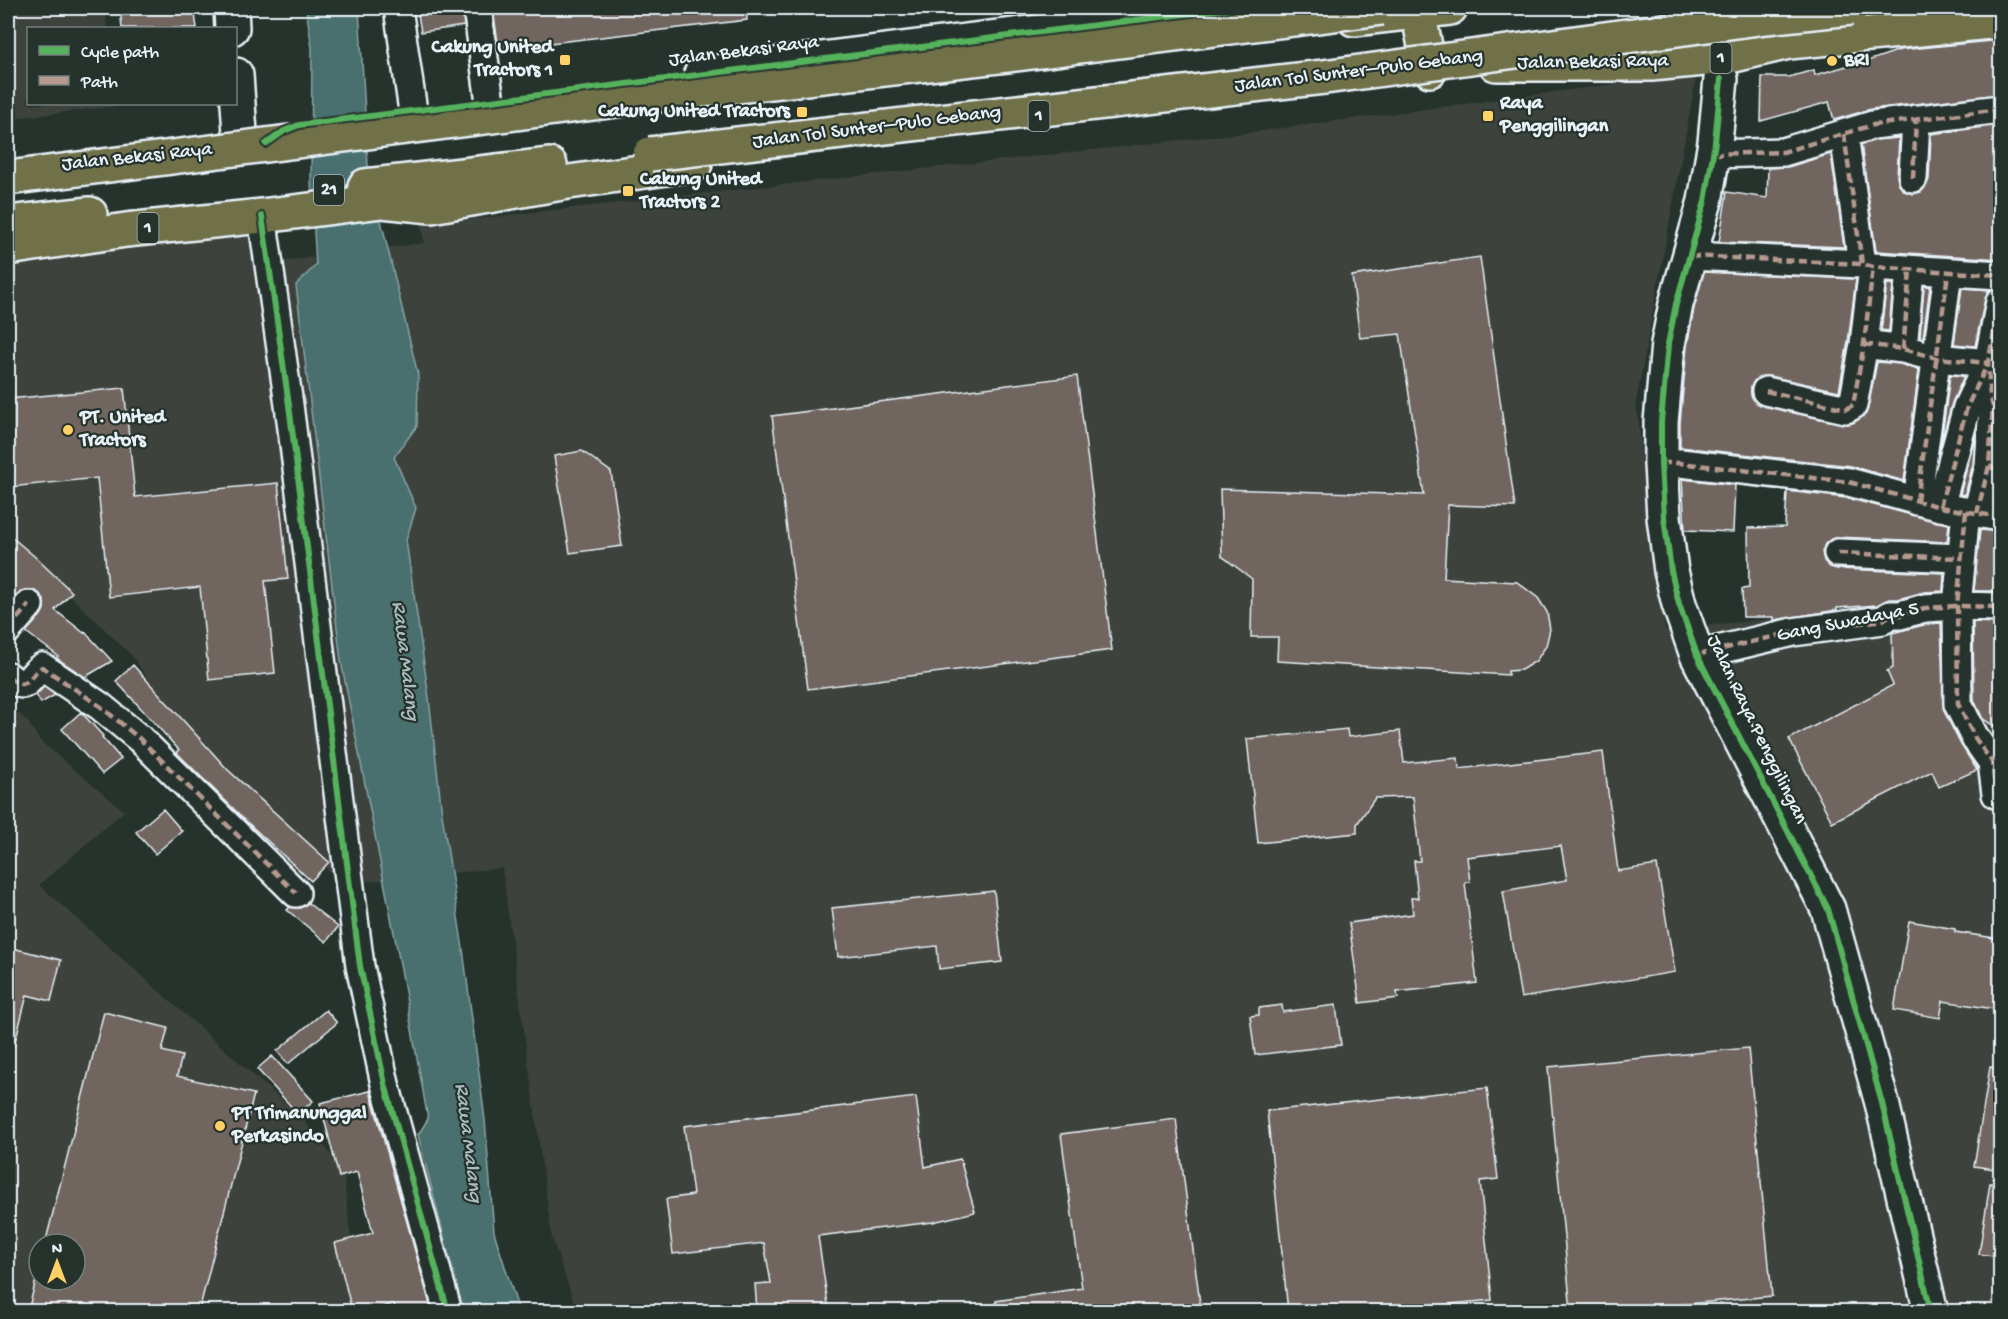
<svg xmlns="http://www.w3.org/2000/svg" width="2008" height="1319" viewBox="0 0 2008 1319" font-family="'Gochi Hand',sans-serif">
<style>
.built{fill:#3c423c;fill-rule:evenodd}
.water{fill:#4a706e;stroke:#89a4a5;stroke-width:1.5}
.building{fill:#716560;stroke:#e8f1f8;stroke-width:1.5}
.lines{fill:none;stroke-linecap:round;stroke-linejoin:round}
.street-casing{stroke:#e8f1f8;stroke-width:32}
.secondary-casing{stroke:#e8f1f8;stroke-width:38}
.highway-casing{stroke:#e8f1f8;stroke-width:38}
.street{stroke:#26332d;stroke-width:27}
.secondary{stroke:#26332d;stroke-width:33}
.highway{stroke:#70704a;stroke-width:33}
.highway-bridge-casing{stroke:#e8f1f8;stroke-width:38;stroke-linecap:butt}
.highway-bridge{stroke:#70704a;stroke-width:33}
.quiet{stroke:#b69a8f;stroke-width:4.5;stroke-dasharray:9 4.5;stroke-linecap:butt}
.cycleway-casing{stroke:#26332d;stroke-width:10}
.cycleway{stroke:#56b35d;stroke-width:6}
.poi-dot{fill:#ffd166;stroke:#26332d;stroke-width:2}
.labels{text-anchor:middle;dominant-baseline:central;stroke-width:4.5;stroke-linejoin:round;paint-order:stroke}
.shield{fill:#26332d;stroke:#aeb8bb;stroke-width:1.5}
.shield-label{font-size:18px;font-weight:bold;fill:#e8f1f8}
.poi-label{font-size:20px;font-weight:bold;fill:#e8f1f8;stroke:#26332d;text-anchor:start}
.street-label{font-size:20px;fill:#e8f1f8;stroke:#26332d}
.water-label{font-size:21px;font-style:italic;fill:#a9bdc1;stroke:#26332d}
</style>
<rect width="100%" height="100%" fill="#26332d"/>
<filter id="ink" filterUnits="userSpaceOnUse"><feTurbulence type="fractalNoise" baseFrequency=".0167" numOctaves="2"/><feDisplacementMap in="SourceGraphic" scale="12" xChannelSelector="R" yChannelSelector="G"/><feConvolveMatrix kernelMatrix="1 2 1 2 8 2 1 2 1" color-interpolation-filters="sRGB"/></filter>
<g filter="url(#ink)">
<path class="built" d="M8,8H105L107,28H28V104H115L116,106L8,119Z
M1697,73L1636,403L1665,630L1957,599L1961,689L2000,718V1311H577L552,1238L502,868L342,884L175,719L133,657L8,535V252L280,223L285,261L424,243L421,225L1253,132Z
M8,704L28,722L40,741L124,811L39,885L302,1118L343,1170L359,1311H8ZM39,1244H75V1280H39Z"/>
<path class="water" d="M306,8H359L368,166L418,375L417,426L394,457L416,508L406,540L429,698L442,814L463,949L485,1120L494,1232L519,1311H465L462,1307L418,1135L428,1119L401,969L341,661L296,285L316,265L311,181L312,48Z"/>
<path class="building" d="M120,8H194L197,28H122Z
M417,8H464V26L421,32Z
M495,8H746L747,20L499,49L494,16Z
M2001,40V94L1871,109L1834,120L1829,102L1761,121L1762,77H1789L1814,70L1815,75L1864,61L1865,62L1900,50Z
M2001,125V259L1876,251L1861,145L1876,140L1899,138L1897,177L1899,185L1904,191L1913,194L1921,192L1926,186L1929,179L1931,134Z
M1831,154L1844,247L1719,242L1727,192L1767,198L1768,168L1788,167Z
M1480,257L1515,507L1448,505L1444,578L1517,582L1538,598L1547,612L1550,629L1546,646L1536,661L1521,670L1508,671V675L1277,661L1278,637H1251L1252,579L1222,556L1220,489L1424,495L1400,334L1360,338L1352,276Z
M1704,272L1856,279L1848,342L1839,391L1769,376H1762L1754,381L1751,387V395L1755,402L1763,406L1843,424L1853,423L1866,414L1868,408L1877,362L1900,364L1919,370L1904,481L1851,466L1680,447V423L1687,347L1694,308Z
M1887,284H1893L1889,331L1881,330Z
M1924,286H1930L1923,338L1920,337Z
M1962,288L1990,290L1985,299L1975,346L1954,344Z
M1950,375L1964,376L1952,403L1941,444Z
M1077,376L1112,650L808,689L772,416Z
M124,388L135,497L278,483L288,579L265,581L275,673L209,680L200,587L109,597L97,478L10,487L8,460V399Z
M1975,437L1973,464L1965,495L1960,494Z
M582,451L611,472L622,546L570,553L554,456Z
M1682,479L1735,485L1733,532L1685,530Z
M1787,491L1846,498L1949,524L1947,542L1838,537L1831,539L1825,544L1822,552L1824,561L1830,567L1837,569L1944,573L1943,591L1924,592L1898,599H1889L1877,605L1837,608V610L1774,620V617H1743L1742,589L1749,588L1748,528L1785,527Z
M1980,530L2001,532V590L1999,591H1974Z
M8,534L34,556L72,592L55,610L84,633L85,632L112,661L85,677L56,658L58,656L26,632L41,615L44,609V600L39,593L31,590H24L17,595L8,606Z
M1973,622L1999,623L2001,717L1994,726L1983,719L1974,700Z
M1941,623L1944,711L1961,745L1977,770L1939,787L1932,771L1832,822L1789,739L1893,685L1887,671L1893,668L1892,633L1928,624Z
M133,665L228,770L329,862L311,881L247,822L177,753L179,750L116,681Z
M44,687L55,695L41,703L36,695Z
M81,712L103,736L102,737L121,759L102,774L62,729Z
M1347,729L1348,737L1400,731L1404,763L1458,758L1459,769L1603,752L1618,871L1657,865L1675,972L1521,998L1503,891L1567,880L1561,846L1467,857L1470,882L1465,883L1477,983L1397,992L1398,998L1360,1003L1349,923L1413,914L1411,898H1418L1414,861H1420L1413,797L1375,798L1357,824V833L1258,843L1247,739Z
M163,809L182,831L155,854L136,832Z
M994,891L1002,962L939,969L937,946L838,957L832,908Z
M308,903L338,927L326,942L287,910L290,907L300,908Z
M1909,921L1955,929V932L2001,939V1010L1943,1001L1940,1018L1894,1010Z
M8,947L61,960L51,1001L27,995L14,1046L8,1045Z
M1282,1005L1283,1012L1336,1005L1341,1045L1255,1055L1250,1016L1259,1015V1008Z
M326,1010L337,1023L288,1064L277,1051Z
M104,1012L168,1028L162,1051L182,1056L177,1076L254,1094L199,1311H28L36,1280H75V1244H45Z
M1748,1048L1772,1296L1613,1311H1571L1548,1067Z
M272,1056L313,1101L298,1114L257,1069Z
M1990,1067L2001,1068V1170L1974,1166Z
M1487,1088L1498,1179L1480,1181L1492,1300L1378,1311H1288L1267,1111Z
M370,1091L432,1311H396L394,1304L365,1311H352L335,1243L373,1233L357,1172L339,1177L320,1103Z
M916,1097L925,1167L960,1159L975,1212L933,1222L818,1236L829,1311H757L755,1284L771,1283L764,1243L673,1254L666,1199L693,1195L684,1126Z
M1176,1119L1201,1311H997L996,1301L1082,1288L1061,1134Z
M1990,1183L2001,1184V1257L1979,1254Z"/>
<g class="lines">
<defs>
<path id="street" d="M398,8L415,125
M480,8L478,15L490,102
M1844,134L1862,264
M1713,154L1783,152L1873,125L2000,109
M1913,178L1916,119
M262,216L289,405L360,966L385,1084L448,1312
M1690,256L1862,264L1873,267L2000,275
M1864,344L1903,349L1937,358L1988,363L1990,397L1993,406L1989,466L1977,513
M1903,349L1910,270
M1766,391L1846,409L1853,405L1864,344L1873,267
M1661,463H1680L1849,482L1940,507L2000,517
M1917,501L1948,273
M1940,507L1967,407L1988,363L2000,302
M1966,511L1957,606L1958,704L1975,738L1992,762L1996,794L2000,796
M1838,553L1961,558
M8,629L29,605
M1697,655L1793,632L1883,620L1890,615H1900L1925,608L1957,606L2000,607
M8,676C28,694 27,677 42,667L100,706L140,739L296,893"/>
<path id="secondary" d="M231,8L232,28
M701,74L1232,8
M236,75L241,147
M1721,79L1715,142L1705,201L1676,304L1668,344L1661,422V463L1664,517L1671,571L1679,604L1697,655L1828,909L1882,1103L1931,1312"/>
<path id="highway" d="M1418,12L1430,70
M1354,19L1450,8
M1496,64H1651L1726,57L1789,42L2000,21
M365,186L550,165
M8,223L90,214
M8,248L126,230L262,216L382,201L431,206L562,183L695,164"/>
</defs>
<use href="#street" class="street-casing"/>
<use href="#secondary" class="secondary-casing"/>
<use href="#highway" class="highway-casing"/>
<use href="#street" class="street"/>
<use href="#secondary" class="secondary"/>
<use href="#highway" class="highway"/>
<defs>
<path id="highway-bridge" d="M650,154L1324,77L1766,17L1851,8
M8,178L633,98L1007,55L1382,8"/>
</defs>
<use href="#highway-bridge" class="highway-bridge-casing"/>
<use href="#highway-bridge" class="highway-bridge"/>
<path class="quiet" d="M1993,22L2000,25
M1844,134L1862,264
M1713,154L1783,152L1873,125L2000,109
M1913,178L1916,119
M1690,256L1862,264L1873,267L2000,275
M1864,344L1903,349L1937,358L1988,363L1990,397L1993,406L1989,466L1977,513
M1903,349L1910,270
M1766,391L1846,409L1853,405L1864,344L1873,267
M1661,463H1680L1849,482L1940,507L2000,517
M1989,466L2000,471
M1917,501L1948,273
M1940,507L1967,407L1988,363L2000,302
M1966,511L1957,606L1958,704L1975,738L1992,762L1996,794L2000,796
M1838,553L1961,558
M8,629L29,605
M1697,655L1793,632L1883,620L1890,615H1900L1925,608L1957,606L2000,607
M8,676C28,694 27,677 42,667L100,706L140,739L296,893"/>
<defs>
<path id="cycleway" d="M1721,79L1715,142L1705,201L1676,304L1668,344L1661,422V463L1664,517L1671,571L1679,604L1697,655L1828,909L1882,1103L1931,1312
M266,144L284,131L299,125L1232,8
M262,216L289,405L360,966L385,1084L448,1312"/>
</defs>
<use href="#cycleway" class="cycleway-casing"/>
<use href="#cycleway" class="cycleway"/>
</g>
</g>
<g class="poi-dot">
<rect x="559" y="54" width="12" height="12" rx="3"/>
<circle cx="1832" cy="61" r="6"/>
<rect x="796" y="106" width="12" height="12" rx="3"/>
<rect x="1482" y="110" width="12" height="12" rx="3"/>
<rect x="622" y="185" width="12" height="12" rx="3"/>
<circle cx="68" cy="430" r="6"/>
<circle cx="220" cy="1126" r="6"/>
</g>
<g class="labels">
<g class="shield">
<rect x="1710.5" y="43" width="21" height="30" rx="4.5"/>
<rect x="1028.5" y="101" width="21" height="30" rx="4.5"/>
<rect x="314" y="175" width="30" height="30" rx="4.5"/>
<rect x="137.5" y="213" width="21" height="30" rx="4.5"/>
</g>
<g class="shield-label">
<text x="1721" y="58">1</text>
<text x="1039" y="116">1</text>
<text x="329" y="190">21</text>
<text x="148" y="228">1</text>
</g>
<g class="poi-label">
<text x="553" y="48" text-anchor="end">Cakung United<tspan x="553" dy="23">Tractors 1</tspan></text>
<text x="1844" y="61">BRI</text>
<text x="1500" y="104">Raya<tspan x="1500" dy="23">Penggilingan</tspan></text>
<text x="790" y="112" text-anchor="end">Cakung United Tractors</text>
<text x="640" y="180">Cakung United<tspan x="640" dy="23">Tractors 2</tspan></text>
<text x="80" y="418">PT. United<tspan x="80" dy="23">Tractors</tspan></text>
<text x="232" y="1114">PT Trimanunggal<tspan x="232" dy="23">Perkasindo</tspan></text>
</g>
<g class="street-label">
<text transform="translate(744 52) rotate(-7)">Jalan Bekasi Raya</text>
<text transform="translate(1593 63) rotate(-1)">Jalan Bekasi Raya</text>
<text transform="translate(1359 72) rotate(-7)">Jalan Tol Sunter–Pulo Gebang</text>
<text transform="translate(877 128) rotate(-7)">Jalan Tol Sunter–Pulo Gebang</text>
<text transform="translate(137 158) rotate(-6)">Jalan Bekasi Raya</text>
<text transform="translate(1848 623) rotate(-11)">Gang Swadaya 5</text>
<text transform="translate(1756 730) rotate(64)">Jalan Raya Penggilingan</text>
</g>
<g class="water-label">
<text transform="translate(404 661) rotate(83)">Rawa Malang</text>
<text transform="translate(467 1143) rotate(83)">Rawa Malang</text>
</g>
</g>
<rect width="2008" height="1319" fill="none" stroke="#26332d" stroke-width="30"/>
<rect x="15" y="15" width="1978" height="1289" fill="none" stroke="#e8f1f8" stroke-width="2" filter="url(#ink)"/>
<rect x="27" y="27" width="210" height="78" fill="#26332d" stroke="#747f7e" stroke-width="1.5"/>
<rect x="39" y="46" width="30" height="9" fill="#56b35d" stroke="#747f7e" stroke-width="1.5"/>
<text x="81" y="57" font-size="18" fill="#e8f1f8">Cycle path</text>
<rect x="39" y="76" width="30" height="9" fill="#b69a8f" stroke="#747f7e" stroke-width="1.5"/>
<text x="81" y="87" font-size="18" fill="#e8f1f8">Path</text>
<g transform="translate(57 1262)"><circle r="28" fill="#26332d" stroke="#747f7e" stroke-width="1.5"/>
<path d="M0-4.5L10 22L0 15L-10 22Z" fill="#ffd166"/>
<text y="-9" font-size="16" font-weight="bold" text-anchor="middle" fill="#e8f1f8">N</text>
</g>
</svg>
